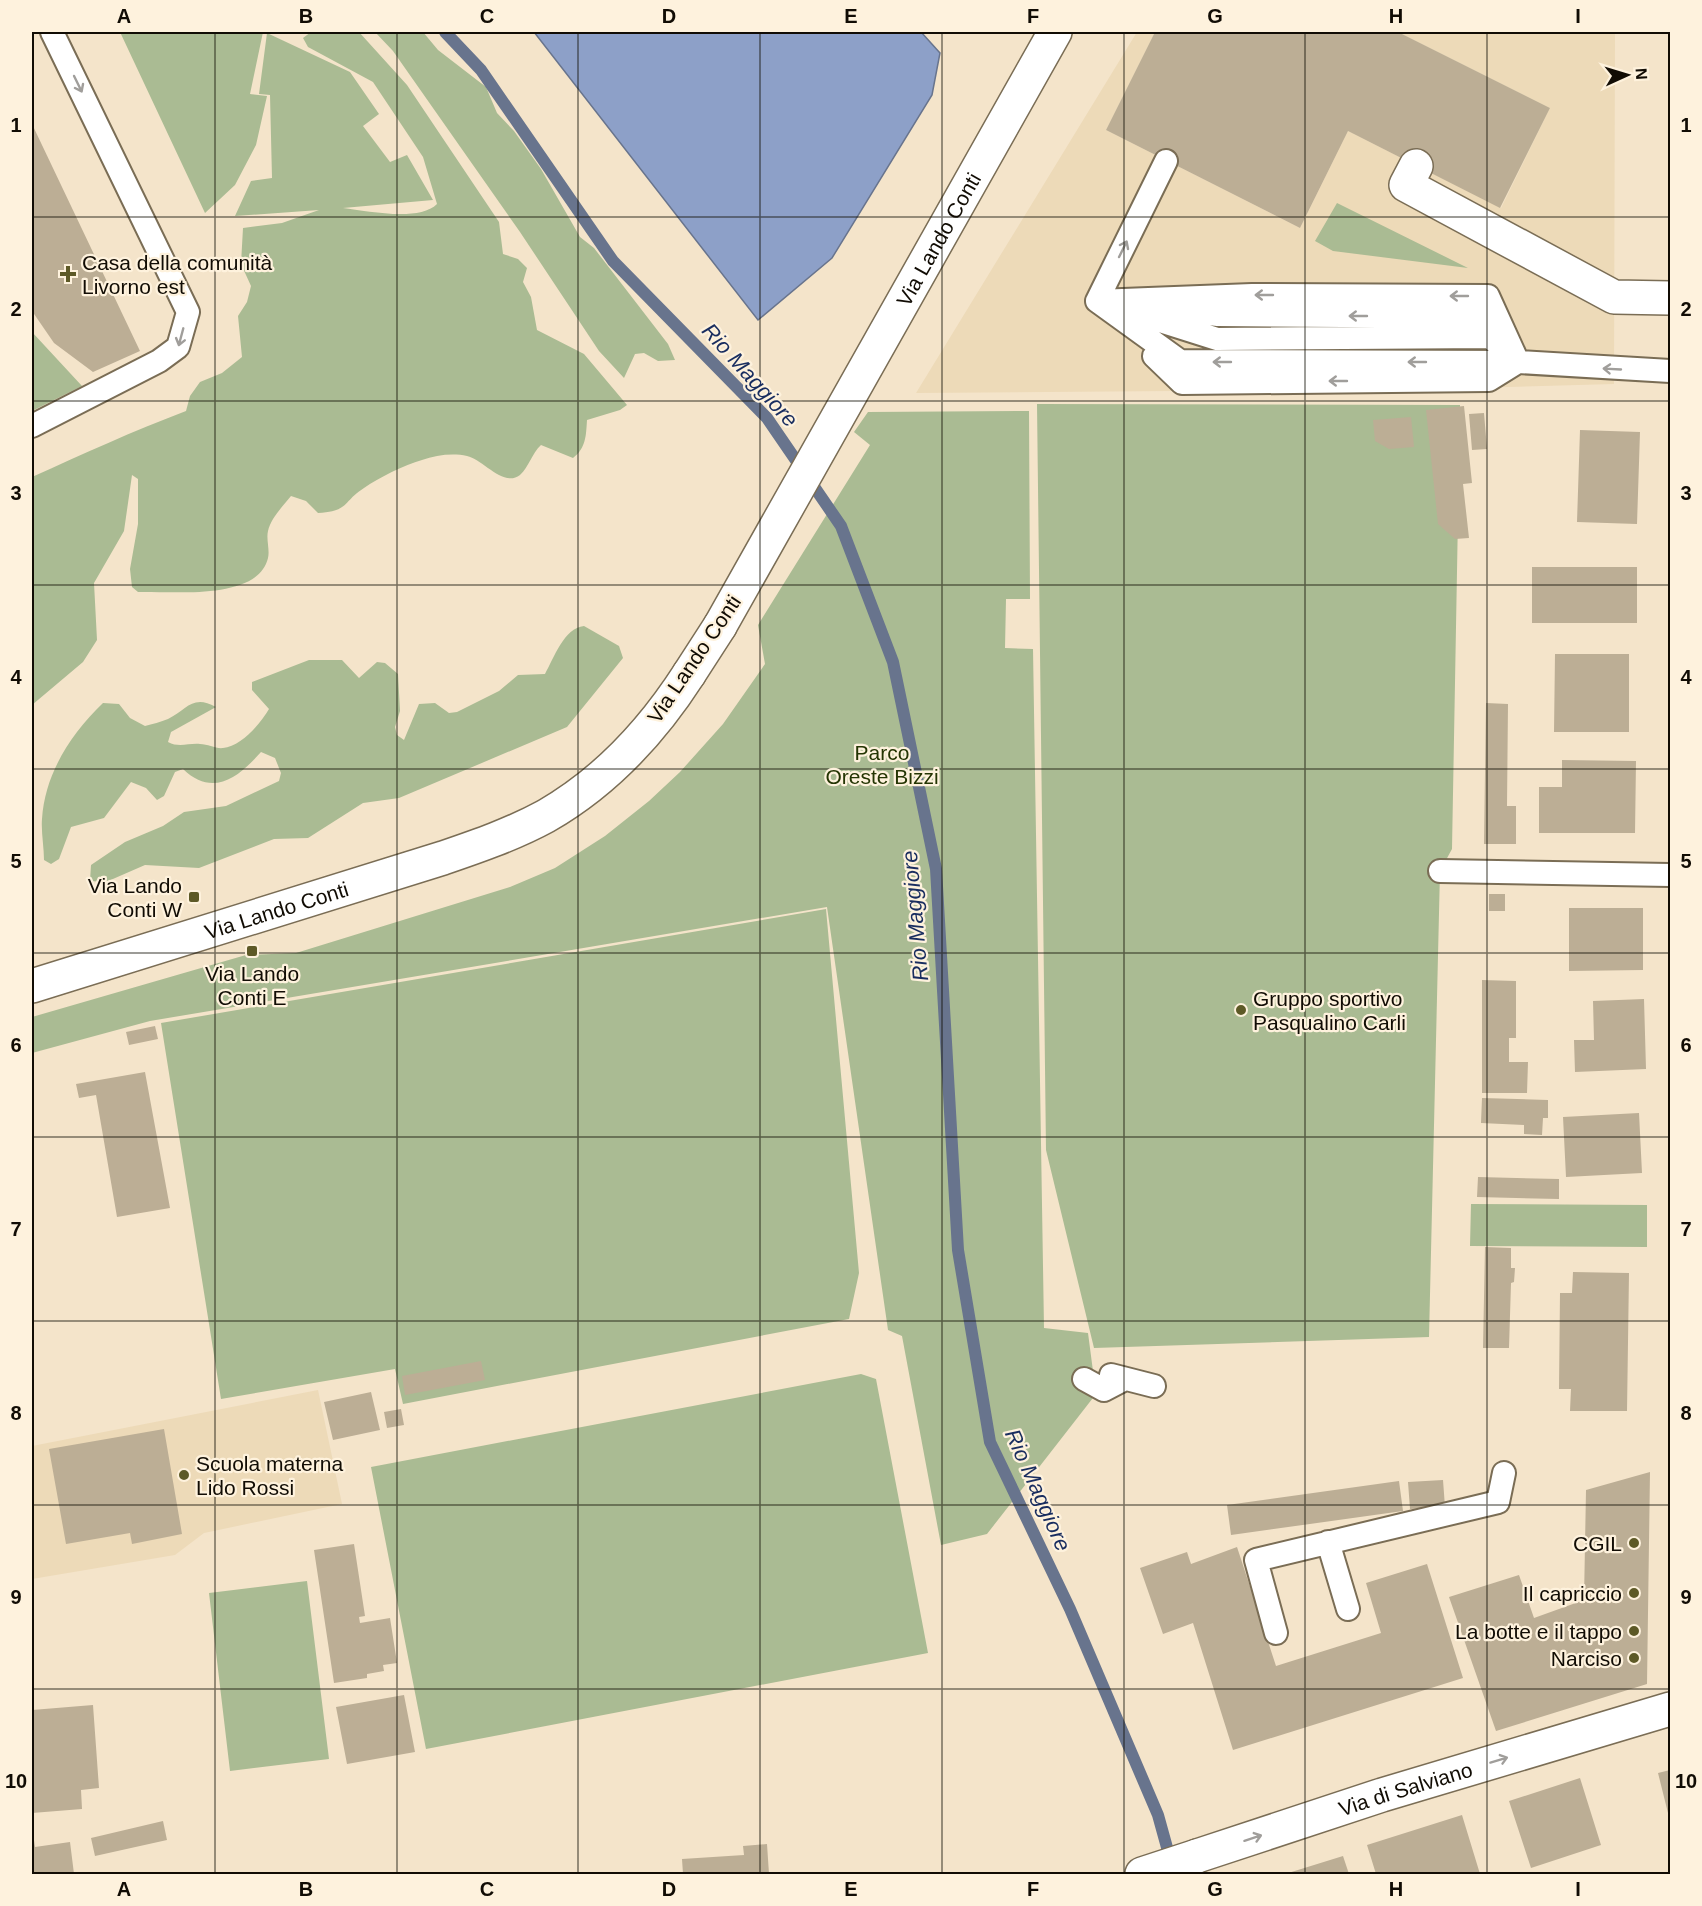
<svg xmlns="http://www.w3.org/2000/svg" width="1702" height="1906" viewBox="0 0 1702 1906" font-family="Helvetica,sans-serif">
<style>
.built{fill:#eddab8}
.green{fill:#aabb93}
.water{fill:#8da0c8;stroke:#68748d;stroke-width:1.5}
.lines{fill:none;stroke-linecap:round;stroke-linejoin:round}
.stream{stroke:#68748d;stroke-width:12}
.building{fill:#bcae95}
.service-casing{stroke:#7a6d55;stroke-width:26}
.pedestrian-casing{stroke:#7a6d55;stroke-width:36}
.minor-casing{stroke:#7a6d55;stroke-width:36}
.tertiary-casing{stroke:#7a6d55;stroke-width:36}
.service{stroke:#fff;stroke-width:22}
.pedestrian{stroke:#fff;stroke-width:33}
.minor{stroke:#fff;stroke-width:33}
.tertiary{stroke:#fff;stroke-width:33}
.oneway{stroke:#a09e9b}
.grid{fill:none;stroke:#110c04;stroke-width:1.5;stroke-opacity:0.55}
.poi-dot{fill:#5d5926;stroke:#fef2dd;stroke-width:2}
.labels{text-anchor:middle;dominant-baseline:central;stroke-width:4.5;stroke-linejoin:round;paint-order:stroke}
.street-label{font-size:21px;fill:#110c04;stroke:#fef2dd}
.poi-label{font-size:21px;fill:#110c04;stroke:#fef2dd;text-anchor:end}
.park-label{font-size:21px;fill:#243503;stroke:#fef2dd}
.water-label{font-size:22px;font-style:italic;fill:#192d5f;stroke:#fef2dd}
.neatline{fill:none;stroke:#110c04;stroke-width:2}
.grid-label{font-size:20px;text-anchor:middle;font-weight:bold;fill:#110c04}
</style>
<rect width="100%" height="100%" fill="#f4e4ca"/>
<path class="built" d="M1137,32H1155L1106,130L1300,228L1348,131L1501,208L1550,108L1398,32H1615L1614,384L1436,389L916,393Z
M318,1390L342,1504L204,1533L175,1555L32,1579V1446Z"/>
<path class="green" d="M120,32H263L250,94L267,96L256,145L235,185L205,213Z
M311,32H359L407,85L499,222L503,254L518,259L527,268L523,282L531,297L537,330L584,354L627,405L620,410L587,420C586,436 586,448 573,458L541,445C532,453 529,467 520,475C503,488 483,459 467,456C453,453 436,455 422,460C404,465 380,477 364,488C342,502 350,511 318,513L306,501L291,496C283,506 271,518 268,531C266,539 270,550 268,558C258,601 172,591 138,592L132,587L130,569L138,524V479L132,475L124,531L94,583L97,640L83,662L32,705V477C83,454 133,431 186,411L190,396L200,382L222,373L242,357L238,316L247,302L251,286L241,264L243,228L282,223L319,210L235,216L251,181L272,178L270,95L259,94L267,33L350,72L379,114L363,126L390,162L407,155L433,200L343,208C368,211 419,222 437,204L423,157L373,82L308,47L303,38Z
M375,32H423L438,50L486,87L497,113L514,131L541,169L580,237L594,248L668,344L675,360L658,361L644,353L635,354L624,378L599,351L520,232L393,51Z
M1337,203L1468,268L1333,251L1315,241Z
M32,332L82,386L32,411Z
M1037,404L1460,405L1452,849L1440,871L1429,1337L1094,1348L1046,1150Z
M1029,411L1030,599H1006L1005,648L1033,649L1044,1328L1088,1333L1096,1394L987,1534L941,1545L902,1336L888,1330L827,907L150,1021L32,1053V1017L246,955L296,953L510,887L555,868L605,836L649,801L680,772L723,724L765,664L758,625L870,445L854,432L868,412Z
M584,626L619,646L623,658L567,727L399,798L363,803L308,838L274,839L199,868L145,865L106,882L90,881L91,865L125,842L163,826L184,812L226,806L279,781L281,773L275,758L261,752C239,777 213,798 183,769L175,772L164,796L157,800L146,788L131,782L104,818L71,827L59,859L51,864L44,860C44,847 41,832 42,819C45,773 71,734 103,703L119,704L130,718L145,726C152,724 161,722 168,719C187,710 192,694 216,707L171,732L168,742C179,748 188,743 200,744C208,744 216,749 223,748C241,747 261,723 269,709L252,690V682L309,660H342L359,678L377,662L385,663L398,674L400,711L395,727L397,735L404,740L419,704L435,703L449,713L457,712L499,691L518,675L545,674C554,658 564,628 584,626Z
M826,909L859,1273L849,1319L403,1404L395,1369L221,1399L161,1023Z
M1471,1204L1647,1205V1247L1470,1246Z
M861,1374L876,1379L928,1653L426,1749L371,1467Z
M307,1581L329,1759L230,1771L209,1593Z"/>
<path class="water" d="M534,32H921L940,53L932,95L832,258L758,320Z"/>
<g class="lines">
<path class="stream" d="M445,32L481,70L613,261L767,418L841,526L893,662L936,869L958,1250L990,1442L1070,1609L1158,1815L1171,1862"/>
</g>
<path class="building" d="M1155,32H1398L1550,108L1500,208L1348,131L1300,228L1106,130Z
M32,124L140,351L93,372L54,343L32,311Z
M1464,406L1472,483L1463,484L1469,538L1455,539L1438,524L1426,410Z
M1484,413L1487,449L1472,450L1469,414Z
M1411,417L1414,447L1389,449L1375,441L1373,420Z
M1580,430L1640,432L1637,524L1577,522Z
M1532,567H1637V623H1532Z
M1555,654H1629V732H1554Z
M1486,703L1508,704L1507,806H1516V844H1484Z
M1562,760L1636,761L1635,833H1539V787H1562Z
M1489,894H1505V911H1489Z
M1569,908H1643V970L1569,971Z
M1482,980L1516,981V1038H1509V1062H1528L1527,1093H1482Z
M1644,999L1646,1069L1575,1072L1574,1040H1594L1593,1001Z
M155,1026L158,1039L129,1045L126,1032Z
M145,1072L170,1208L117,1217L96,1095L79,1098L76,1084Z
M1482,1098L1548,1100V1118H1543L1542,1135L1524,1134V1125L1481,1123Z
M1639,1113L1642,1173L1566,1177L1563,1117Z
M1478,1177L1559,1179V1199L1477,1197Z
M1485,1247L1511,1248V1268H1515L1514,1282L1511,1283L1509,1348H1483Z
M1573,1272L1629,1273L1627,1411H1570L1571,1389H1559L1560,1293H1572Z
M481,1361L485,1380L405,1395L402,1376Z
M371,1392L380,1430L333,1440L324,1402Z
M401,1409L404,1425L387,1428L384,1412Z
M164,1429L182,1534L132,1544L130,1533L66,1544L49,1449Z
M1650,1472L1647,1684L1496,1731L1449,1597L1519,1575L1534,1618L1584,1600L1586,1490Z
M1443,1480L1445,1507L1410,1509L1408,1482Z
M1399,1481L1403,1511L1231,1535L1227,1505Z
M354,1544L365,1616L359,1617L360,1623L390,1618L397,1663L383,1665L384,1671L367,1674V1678L334,1683L314,1550Z
M1237,1547L1276,1666L1381,1633L1366,1583L1427,1564L1463,1678L1233,1750L1193,1623L1163,1634L1140,1568L1187,1552L1191,1564Z
M404,1695L415,1752L347,1764L336,1707Z
M93,1705L99,1788L81,1790L82,1809L32,1813V1710Z
M1670,1770V1821L1658,1773Z
M1580,1778L1601,1845L1531,1868L1509,1801Z
M1462,1815L1480,1874H1376L1367,1845Z
M163,1821L167,1840L95,1856L91,1838Z
M32,1826L35,1847L70,1842L74,1874H32Z
M767,1844L769,1874H683L682,1859L744,1855L743,1846Z
M1343,1856L1349,1874H1285Z"/>
<g class="lines">
<defs>
<path id="service" d="M1097,301L1180,361L1518,362L1670,371
M1097,301L1252,295L1488,296L1518,362
M1097,301L1166,161
M1116,307L1217,339L1490,337L1507,353
M1166,309L1218,315L1489,317L1501,335
M1154,356L1182,383L1489,380L1518,362
M32,426L159,361L178,347L188,312L52,32
M1440,871L1670,875
M1111,1375L1154,1386
M1084,1379L1104,1390L1125,1379
M1328,1542L1348,1609
M1276,1633L1256,1560L1498,1502L1504,1473"/>
<path id="pedestrian" d="M1416,166L1406,185L1614,297L1670,298"/>
<path id="minor" d="M689,674L720,626
M1142,1874L1197,1856"/>
<g id="tertiary">
<path id="s1" d="M720,626L1055,32"/>
<path id="s2" d="M32,986L443,858C478,846 513,834 546,816C605,782 653,730 689,674"/>
<path id="s3" d="M1197,1856L1382,1795L1670,1709"/>
</g>
</defs>
<use href="#service" class="service-casing"/>
<use href="#pedestrian" class="pedestrian-casing"/>
<use href="#minor" class="minor-casing"/>
<use href="#tertiary" class="tertiary-casing"/>
<use href="#service" class="service"/>
<use href="#pedestrian" class="pedestrian"/>
<use href="#minor" class="minor"/>
<use href="#tertiary" class="tertiary"/>
</g>
<defs><path id="oneway-shaft" d="M-6 0H5M1.5-3L5.5 0L1.5 3" fill="none" stroke-width="1.6" stroke-linecap="round" stroke-linejoin="round" transform="scale(1.5)"/></defs>
<g class="oneway">
<use href="#oneway-shaft" transform="translate(78 84) rotate(64)"/>
<use href="#oneway-shaft" transform="translate(1123 249) rotate(-64)"/>
<use href="#oneway-shaft" transform="translate(1264 295) rotate(-180)"/>
<use href="#oneway-shaft" transform="translate(1459 296) rotate(-180)"/>
<use href="#oneway-shaft" transform="translate(1358 316) rotate(-180)"/>
<use href="#oneway-shaft" transform="translate(181 337) rotate(105)"/>
<use href="#oneway-shaft" transform="translate(1222 362) rotate(-180)"/>
<use href="#oneway-shaft" transform="translate(1417 362) rotate(-180)"/>
<use href="#oneway-shaft" transform="translate(1612 369) rotate(-177)"/>
<use href="#oneway-shaft" transform="translate(1338 381) rotate(180)"/>
<use href="#oneway-shaft" transform="translate(1499 1760) rotate(-17)"/>
<use href="#oneway-shaft" transform="translate(1253 1838) rotate(-18)"/>
</g>
<path class="grid" d="M215,32V1874M397,32V1874M578,32V1874M760,32V1874M942,32V1874M1124,32V1874M1305,32V1874M1487,32V1874M32,217H1670M32,401H1670M32,585H1670M32,769H1670M32,953H1670M32,1137H1670M32,1321H1670M32,1505H1670M32,1689H1670"/>
<g class="poi-dot">
<path d="M65 265h6v6h6v6h-6v6h-6v-6h-6v-6h6z"/>
<rect x="188" y="891" width="12" height="12" rx="3"/>
<rect x="246" y="945" width="12" height="12" rx="3"/>
<circle cx="1241" cy="1010" r="6"/>
<circle cx="184" cy="1475" r="6"/>
<circle cx="1634" cy="1543" r="6"/>
<circle cx="1634" cy="1593" r="6"/>
<circle cx="1634" cy="1631" r="6"/>
<circle cx="1634" cy="1658" r="6"/>
</g>
<g class="labels">
<g class="street-label">
<text stroke="none"><textPath href="#s1" startOffset="444">Via Lando Conti</textPath></text>
<text transform="translate(694 659) rotate(-56)">Via Lando Conti</text>
<text stroke="none"><textPath href="#s2" startOffset="256">Via Lando Conti</textPath></text>
<text stroke="none"><textPath href="#s3" startOffset="219">Via di Salviano</textPath></text>
</g>
<g class="poi-label">
<text x="82" y="262" text-anchor="start">Casa della comunità<tspan x="82" dy="24">Livorno est</tspan></text>
<text x="182" y="885">Via Lando<tspan x="182" dy="24">Conti W</tspan></text>
<text x="252" y="973" text-anchor="middle">Via Lando<tspan x="252" dy="24">Conti E</tspan></text>
<text x="1253" y="998" text-anchor="start">Gruppo sportivo<tspan x="1253" dy="24">Pasqualino Carli</tspan></text>
<text x="196" y="1463" text-anchor="start">Scuola materna<tspan x="196" dy="24">Lido Rossi</tspan></text>
<text x="1622" y="1543">CGIL</text>
<text x="1622" y="1593">Il capriccio</text>
<text x="1622" y="1631">La botte e il tappo</text>
<text x="1622" y="1658">Narciso</text>
</g>
<g class="park-label">
<text x="882" y="752">Parco<tspan x="882" dy="24">Oreste Bizzi</tspan></text>
</g>
<g class="water-label">
<text transform="translate(750 375) rotate(48)">Rio Maggiore</text>
<text transform="translate(915 916) rotate(-95)">Rio Maggiore</text>
<text transform="translate(1038 1490) rotate(66)">Rio Maggiore</text>
</g>
</g>
<rect width="1702" height="1906" fill="none" stroke="#fef2dd" stroke-width="66"/>
<g transform="translate(1627 75) rotate(86)" stroke="#fef2dd" stroke-width="4.5" paint-order="stroke">
<path d="M0-4.5L10 22L0 15L-10 22Z" fill="#110c04"/>
<text y="-9" font-size="16" font-weight="bold" text-anchor="middle" fill="#110c04">N</text>
</g>
<rect x="33" y="33" width="1636" height="1840" class="neatline"/>
<g class="grid-label">
<text x="124" y="23">A</text>
<text x="306" y="23">B</text>
<text x="487" y="23">C</text>
<text x="669" y="23">D</text>
<text x="851" y="23">E</text>
<text x="1033" y="23">F</text>
<text x="1215" y="23">G</text>
<text x="1396" y="23">H</text>
<text x="1578" y="23">I</text>
<text x="16" y="132">1</text>
<text x="1686" y="132">1</text>
<text x="16" y="316">2</text>
<text x="1686" y="316">2</text>
<text x="16" y="500">3</text>
<text x="1686" y="500">3</text>
<text x="16" y="684">4</text>
<text x="1686" y="684">4</text>
<text x="16" y="868">5</text>
<text x="1686" y="868">5</text>
<text x="16" y="1052">6</text>
<text x="1686" y="1052">6</text>
<text x="16" y="1236">7</text>
<text x="1686" y="1236">7</text>
<text x="16" y="1420">8</text>
<text x="1686" y="1420">8</text>
<text x="16" y="1604">9</text>
<text x="1686" y="1604">9</text>
<text x="16" y="1788">10</text>
<text x="1686" y="1788">10</text>
<text x="124" y="1896">A</text>
<text x="306" y="1896">B</text>
<text x="487" y="1896">C</text>
<text x="669" y="1896">D</text>
<text x="851" y="1896">E</text>
<text x="1033" y="1896">F</text>
<text x="1215" y="1896">G</text>
<text x="1396" y="1896">H</text>
<text x="1578" y="1896">I</text>
</g>
</svg>
